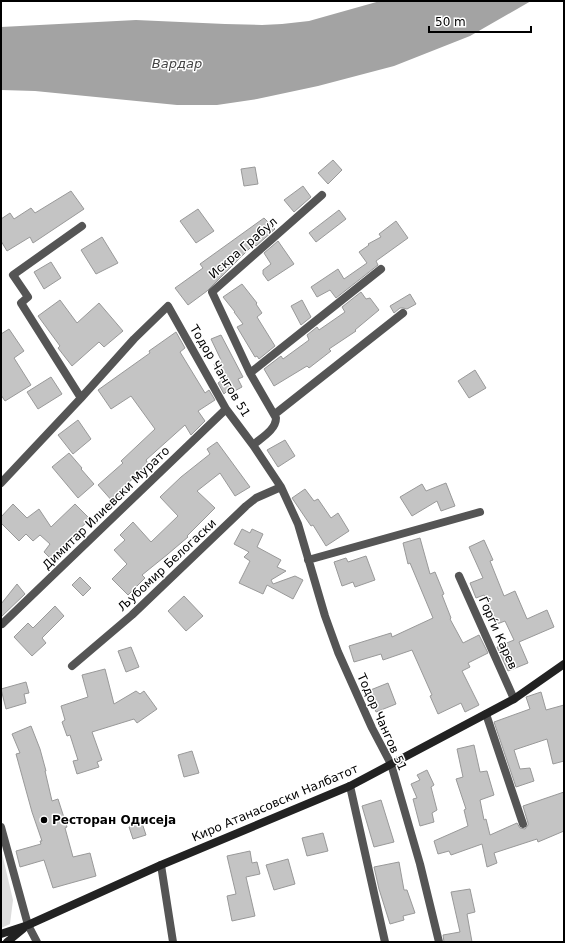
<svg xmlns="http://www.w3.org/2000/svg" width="565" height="943" viewBox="0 0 565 943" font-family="'DejaVu Sans',sans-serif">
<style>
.green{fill:#dcdcdc}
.water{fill:#a3a3a3}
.building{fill:#c4c4c4;stroke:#999}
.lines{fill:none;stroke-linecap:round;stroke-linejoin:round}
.street{stroke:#555;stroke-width:8}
.secondary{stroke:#222;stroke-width:8}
.poi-dot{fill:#000;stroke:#fff;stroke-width:1.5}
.labels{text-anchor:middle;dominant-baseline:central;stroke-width:3;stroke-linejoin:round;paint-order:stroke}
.street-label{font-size:12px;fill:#000;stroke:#fff}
.poi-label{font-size:12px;font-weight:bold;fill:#000;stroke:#fff;text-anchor:start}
.water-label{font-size:13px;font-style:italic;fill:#444;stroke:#fff}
</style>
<rect width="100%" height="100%" fill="#fff"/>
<path class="green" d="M1,849L13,900L10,924L1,928Z"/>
<path class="water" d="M380,1H531L470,36L394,66L318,86L257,99L217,105H177L35,91L1,90V27L136,20L225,24L262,25L282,24L309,21Z"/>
<path class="building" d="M333,160L342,170L328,184L318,173Z
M255,167L258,184L244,186L241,169Z
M303,186L311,197L294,212L284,200Z
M71,191L84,209L33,243L30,237L7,251L1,241V219L10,213L14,219L31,208L35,213Z
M198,209L214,231L196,243L180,221Z
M339,210L346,219L316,242L309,233Z
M264,218L275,229L256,246L254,244L207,291L188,305L175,288L203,268L200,264Z
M396,221L408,238L376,261L378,265L336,298L330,290L317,297L311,287L338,269L344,279L367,263L359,252L369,245L368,244L381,237L379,234Z
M102,237L118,263L96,274L81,250Z
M278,241L294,264L268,281L263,274V270L271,264L264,253Z
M51,262L61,278L44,289L34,272Z
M242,284L257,303L256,304L262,313L257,317L275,346L259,359L257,356L255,357L237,327L243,324L234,312H235L223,297Z
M361,292L366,299L370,298L379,310L355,330L356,331L329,349L331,351L309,368L307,366L274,386L264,369L281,356L283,359L309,340L307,335L317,327L319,330L345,312L342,307Z
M410,294L416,304L407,309L403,308H400L394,313L390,306Z
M60,300L77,323L99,303L123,331L104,347L99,342L72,366L58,348L60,346L38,316Z
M302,300L311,317L301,325L291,306Z
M9,329L24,351L14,358L31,385L5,401L1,395V334Z
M176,332L185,348L180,352L205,393L209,390L215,400L198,411L205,421L191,435L185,425L146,460L148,464L126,485L129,488L113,502L98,485L123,463L121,461L155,429L131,396L111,409L98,390L150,353L149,351Z
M221,335L243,377L238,379L242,387L229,394L227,391L224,394L218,383L222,380L214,364L221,360L211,339Z
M475,370L486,388L469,398L458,381Z
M51,377L62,394L38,409L27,392Z
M78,420L91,439L73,454L58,435Z
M285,440L295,456L278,467L267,450Z
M217,442L250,487L235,496L220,473L197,491L215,508L187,536L188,537L168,554L142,575L145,578L128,595L112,579L127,564L114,550L125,540L120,535L133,522L151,542L178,516L160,497L181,477L210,454L207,449Z
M69,453L82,468L81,469L94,484L78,498L52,467Z
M446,483L455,506L441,511L437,501L412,516L400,497L422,484L426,491Z
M305,489L314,501L318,499L331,518L338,513L349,531L326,546L313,525L311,526L292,498Z
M13,504L27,518L39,509L51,527L75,504L90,519L69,539L71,541L52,560L44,552L50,544L40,535L33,541L26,534L19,541L1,523V517Z
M242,529L250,533L252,529L263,534L257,547L281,560L277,567L286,571L271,580L273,584L295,576L303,580L293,599L267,585L263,594L239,583L250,561L244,557L249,552L234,544Z
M420,538L430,574L435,572L444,594L442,595L451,618L450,619L463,643L479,635L488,653L468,663L470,667L462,671L479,705L465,712L461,703L438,714L430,696L432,695L412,650L383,660L381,654L354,662L349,646L391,633L392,637L433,618L410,563L408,564L403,543Z
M484,540L493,560L490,561L504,596L515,591L527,619L547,610L554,627L519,642L528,663L508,671L497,647L514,640L505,621L497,624L484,595L476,598L470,583L483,578L469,547Z
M366,556L375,580L355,587L353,582L342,586L334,562L346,558L348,562Z
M80,577L91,588L83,596L72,585Z
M17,584L25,594L1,617V604Z
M184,596L203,616L186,631L168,611Z
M55,606L64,616L42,638L46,643L32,656L14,637L28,623L33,628Z
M131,647L139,667L126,672L118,651Z
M105,669L114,704L136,691L140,694L144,691L157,709L137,723L134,719L92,732L102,760L97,762L99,767L77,774L73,761L78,760L70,735L67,736L62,722L65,720L61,706L88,697L82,675Z
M26,682L29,693L24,694L26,703L6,709L1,689Z
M388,683L396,704L376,712L368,691Z
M541,692L546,710L564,705V761L553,764L547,739L514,750L520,769L530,768L534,781L516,787L494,722L530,709L526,697Z
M31,726L40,749L46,771H45L52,801L58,799L67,827L65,828L73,857L90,853L96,876L53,888L44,860L20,867L16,851L41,844L40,841H42L32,812L16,754L20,753L12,734Z
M474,745L480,772L487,771L494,795L480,800L484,820L486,819L490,835L517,823L520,828L525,829L528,825V823L523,806L564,792V831L538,842L537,839L494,853L497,863L487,867L482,844L451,855L449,851L438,854L434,841L468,826L464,810L466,809L456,779L463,777L457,749Z
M192,751L199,773L184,777L178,755Z
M427,770L434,785L431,787L437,810L432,813L434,822L420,826L413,799L417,798L411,784L420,780L417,775Z
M381,800L394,842L374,847L362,806Z
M142,823L146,835L133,839L129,827Z
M323,833L328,851L307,856L302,838Z
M250,851L252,863L257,862L260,874L246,877L255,916L232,921L227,896L236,894L227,856Z
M288,859L295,884L274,890L266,865Z
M399,862L404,890H407L415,913L403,916L404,920L390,924L379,889L374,867Z
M470,889L475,912L467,914L472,942H444L443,935L460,932L451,892Z"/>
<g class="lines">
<path class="street" d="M82,226L13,275L28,297L21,303L81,398L134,339L168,306L226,409L253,445L281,487L298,524L325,616L338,652L372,728L391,764L420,864L439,942
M250,373L381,269
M275,414L403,313
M253,445C261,438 276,430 276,418L250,373L212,292L322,195
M1,483L81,398
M308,560L480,512
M459,576L514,699
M2,624L226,409
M72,666L132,615L246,506L256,498L281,487
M486,714L523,824
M350,786L385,942
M1,827L28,925L37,942
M161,865L173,942"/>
<path class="secondary" d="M1,934L28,925L161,865L350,786L514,699L564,664
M7,942L23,929"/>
</g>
<circle class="poi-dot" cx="44" cy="820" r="4"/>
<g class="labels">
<g class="street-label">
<text transform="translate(243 248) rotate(-41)">Искра Грабул</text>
<text transform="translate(220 371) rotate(59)">Тодор Чангов 51</text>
<text transform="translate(106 508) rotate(-44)">Димитар Илиевски Мурато</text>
<text transform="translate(167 565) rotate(-43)">Љубомир Белогаски</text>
<text transform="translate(498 633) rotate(66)">Ѓорѓи Карев</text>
<text transform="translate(382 722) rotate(66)">Тодор Чангов 51</text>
<text transform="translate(275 803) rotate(-23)">Киро Атанасовски Налбатот</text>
</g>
<g class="poi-label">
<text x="52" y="820">Ресторан Одисеја</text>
</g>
<g class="water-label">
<text x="177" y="63">Вардар</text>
</g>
</g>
<rect width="565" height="943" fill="none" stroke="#000000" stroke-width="4"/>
<path d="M429 26v6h102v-6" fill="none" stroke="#000000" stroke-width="2"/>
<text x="435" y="26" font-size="12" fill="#000000" stroke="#ffffff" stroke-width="3" paint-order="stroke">50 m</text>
</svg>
